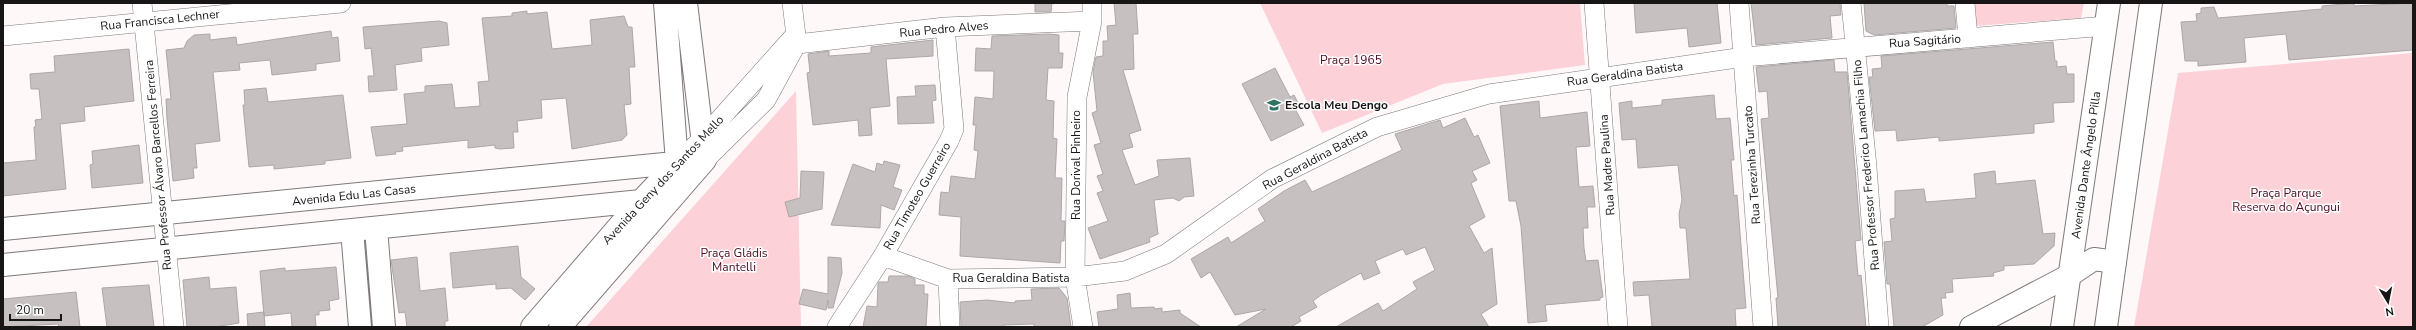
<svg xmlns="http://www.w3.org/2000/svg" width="2416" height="330" viewBox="0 0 2416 330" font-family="'Nunito Sans',sans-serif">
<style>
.green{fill:#fdd1d8}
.building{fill:#c6c0c1;stroke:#ada7a8}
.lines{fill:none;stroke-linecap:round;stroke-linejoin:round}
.minor-casing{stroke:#7f797a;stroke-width:20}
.tertiary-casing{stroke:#7f797a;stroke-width:24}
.secondary-casing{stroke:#7f797a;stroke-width:24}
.minor{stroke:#fff;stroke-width:19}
.tertiary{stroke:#fff;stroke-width:22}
.secondary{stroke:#fff;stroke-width:22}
.labels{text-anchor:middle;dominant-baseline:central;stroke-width:3;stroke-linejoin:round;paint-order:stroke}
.street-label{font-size:12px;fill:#171515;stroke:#fff}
.park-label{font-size:12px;fill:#4e0c20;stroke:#fff}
.poi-label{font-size:12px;font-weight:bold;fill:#171515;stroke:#fff;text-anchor:start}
</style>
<rect width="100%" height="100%" fill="#fef8f9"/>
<path class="green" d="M1260,3H1580L1585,65L1443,84L1322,133Z
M1973,3H2084L2081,18L1975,26Z
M2413,53V327H2134L2178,73Z
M796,91L801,327H586Z"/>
<path class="building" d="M1035,3H1052L1051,12H1035Z
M1114,3H1136L1138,34H1133L1134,69L1123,70L1141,130L1129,134L1133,147L1122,150L1135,185L1159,176L1157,160L1190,158L1194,196L1184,197L1179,201L1173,198L1154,200L1158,234L1149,238L1150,242L1100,259L1088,228L1108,221L1097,193L1103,191L1097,176L1103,174L1094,145L1101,143L1092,113L1097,111L1093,72L1096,57L1103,56V41H1108L1107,26L1116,25Z
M1634,3H1717L1721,43L1689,47L1687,28L1636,33Z
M1751,3H1840L1841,15L1830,16L1832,38L1756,45Z
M1864,3H1947V6H1954L1956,28L1874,35L1866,31Z
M2354,3V6L2413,3V50L2289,60L2286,34L2244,38L2246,62L2198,66V61H2185L2181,22L2197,21L2196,14L2201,13V8L2214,7L2218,18L2322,9V6Z
M527,11V14L547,12L552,49L592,45L590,20L624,16L628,27H632L635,67H629L631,104L624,105L627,135L622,140L572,149L566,98L541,100L542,118L517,121L518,132H513L514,148L500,149L495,148V145L468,148V140L402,147L403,151L395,152L396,154L376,156L371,127L407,124L404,94L425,92V86L452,84L455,108L480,106L478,82L489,81L482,18L512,16V13Z
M439,21L447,23L449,45L421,48L422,61L395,65L397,90L369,92L368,76H374L371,48L365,49L363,27Z
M331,31L332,38L338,37L340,61L316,64V70L272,75L270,60L239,63L240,70L213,72L220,141L195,144L197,168H193L194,178L173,181L167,119L166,99H171L166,50L184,48L187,41L194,35L210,34V40L236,37L237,45Z
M1048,34L1059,35V53H1063L1062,68H1048L1046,100L1054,101L1053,138L1057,139L1055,178H1062L1061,221H1065L1064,241H1061L1060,263L960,256L961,217L939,215L940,200L941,192L949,193L951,176L975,179L978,151L974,150L976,125H973L975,97L993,99L994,71H975L976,48L991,49L992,36Z
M933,40V56L886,59L890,106L870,108L872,135L859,136L858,120L813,125L807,73L810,72L808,54L829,51V56L871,53V47Z
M2053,42L2055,61H2057V67L2066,66L2067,74H2074V102L2053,103L2054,122L2034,124V133L1939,141V137L1897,141L1896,130L1875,131L1869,77H1873L1872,69L1882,68L1881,56Z
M129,49L134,101L84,107L85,121L60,124L66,189L3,196V163L36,160L34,127L36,126L35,120L42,119L39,89H31L30,74L55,72L54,56Z
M1834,60L1835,72H1847L1861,240L1855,241L1858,276L1861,275L1866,327H1778L1776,298H1778L1761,119L1769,118L1767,91L1759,92L1756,67Z
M1275,68L1290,97L1294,95L1300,107L1295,109L1304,125L1271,141L1242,84Z
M935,85L936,100L932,101L934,123L898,124L897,97L916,96L915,86Z
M266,88L268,102L343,95L351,158L325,161V164L274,169V165L249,167L243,105H245L244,90Z
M1714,95L1716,119L1730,118L1734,160H1731L1734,196L1737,195L1746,308L1735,309L1736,327H1652L1649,295L1634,296L1633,282L1690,279L1686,228H1680L1679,214L1682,200L1678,165L1638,168L1636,139L1622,140L1619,103L1632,101V108L1662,105V100Z
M1539,101L1540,118L1587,112L1590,146L1576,147L1579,187L1593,186L1595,207H1587L1588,228H1583L1584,248L1586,261L1598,260L1603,297L1600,298V300L1545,305L1547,321L1528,323L1521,226L1516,201H1509L1500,106Z
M1465,118L1474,137L1478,135L1490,163L1472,171L1477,180L1471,183L1485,217L1469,226L1484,253L1492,248L1497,304L1481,314L1489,327H1336L1378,303L1383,311L1417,289L1413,282L1435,270L1425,247L1406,255L1403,249L1375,261L1380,273L1364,280L1361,273L1321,295L1313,301L1317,307L1299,317L1301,321L1291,327H1236L1266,309L1235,315L1210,272L1201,278L1191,259L1228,237L1231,243L1265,221L1258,209L1284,191L1305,180L1312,192L1402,150L1395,134L1440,120L1443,128Z
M139,145L143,183L92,188L90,165L93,164L92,151Z
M884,161L900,165L893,187L902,190L894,210L881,205L880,228L831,225L853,164L875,172L877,163L883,165Z
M801,171L824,172L822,209L789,217L785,202L800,198Z
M1995,171L1996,184L2035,180L2043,234L2055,233L2054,246L2034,264L2004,266V270L1993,273L1994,276L1952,279L1953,292L1945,293L1946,298H1941L1943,315L1922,327H1894L1890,284H1887L1884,242L1892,241L1890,219L1895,218V191L1924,189L1926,202L1976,198L1974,174Z
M518,246L521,277L535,289L525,300L511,288L496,289V284L453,288L450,253Z
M417,257L420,291L445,288L448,321H445V327H407L405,312L399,313L391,260Z
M828,257L841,258L842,273L833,308H828V300L826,310L799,304L803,289L828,294Z
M336,267L339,299L329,301L330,310L319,311V315H315L316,327H292L291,313L264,316L260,271L285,268V271Z
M889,276H908L915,279V285H924V294H928L926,327H863L867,306L877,307L878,284L879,282H888Z
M209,277L210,289L236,287L239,323L214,327H187L183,280Z
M149,285L154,327H107L102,288Z
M1059,288L1067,298L1071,327H1034V324L1004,325V327H961L960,302L987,300L1015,303V301L1032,300L1031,289Z
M76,292L80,327H59L58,324L3,327V299Z
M1130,293L1131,308L1154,307L1155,309L1162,308V312L1180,310V313L1201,327H1099L1097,312L1118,309L1117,295Z
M264,312L265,327H248L247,314Z"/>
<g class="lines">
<defs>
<path id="minor" d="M142,3L174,327
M792,3L797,44
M1594,3L1618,327
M1739,3L1763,327
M1851,3L1867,167L1879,327
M1965,3L1968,38
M3,36L341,3
M797,44L945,27L1092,21
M705,160L766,100L796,45
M677,163L702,139L796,34
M883,256L948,279L1075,277L1125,271L1166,254L1272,179L1377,127L1489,94L1744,57L2106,26
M948,279L950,327
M837,327L883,256L949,141L954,129L945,27
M1083,327L1075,277L1077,97L1092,21V3"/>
<path id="tertiary" d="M686,3L705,160
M376,228L384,327
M3,229L705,160
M352,230L360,327
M3,265L671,198
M532,327L640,202L677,163L665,3
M560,327L705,160
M1971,327L2070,275L2094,259L2115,262"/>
<path id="secondary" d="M2062,327L2109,3
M2106,327L2151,3"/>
</defs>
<use href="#minor" class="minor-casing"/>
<use href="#tertiary" class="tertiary-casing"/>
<use href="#secondary" class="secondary-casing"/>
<use href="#minor" class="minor"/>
<use href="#tertiary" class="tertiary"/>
<use href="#secondary" class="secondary"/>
</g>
<defs>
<symbol id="school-bare" viewBox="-9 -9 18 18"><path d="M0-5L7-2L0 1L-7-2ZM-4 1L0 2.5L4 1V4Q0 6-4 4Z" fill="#317262" stroke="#fff" stroke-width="2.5" paint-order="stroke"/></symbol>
</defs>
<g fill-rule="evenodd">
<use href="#school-bare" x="1264" y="95" width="20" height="20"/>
</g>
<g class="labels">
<g class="street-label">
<text transform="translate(160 20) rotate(-6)">Rua Francisca Lechner</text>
<text transform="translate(944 29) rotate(-5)">Rua Pedro Alves</text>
<text transform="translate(1925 41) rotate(-4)">Rua Sagitário</text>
<text transform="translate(1625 74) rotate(-8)">Rua Geraldina Batista</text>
<text transform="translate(1315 159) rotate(-28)">Rua Geraldina Batista</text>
<text transform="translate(158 165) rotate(-95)">Rua Professor Álvaro Barcellos Ferreira</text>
<text transform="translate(1076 165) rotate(-90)">Rua Dorival Pinheiro</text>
<text transform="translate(1607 165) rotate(-94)">Rua Madre Paulina</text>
<text transform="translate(1752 165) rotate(-94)">Rua Terezinha Turcato</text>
<text transform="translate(1866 165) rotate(-95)">Rua Professor Frederico Lamachia Filho</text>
<text transform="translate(2086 165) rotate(-82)">Avenida Dante Ângelo Pilla</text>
<text transform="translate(663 180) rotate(-47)">Avenida Geny dos Santos Mello</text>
<text transform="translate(354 195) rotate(-6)">Avenida Edu Las Casas</text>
<text transform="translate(917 196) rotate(-60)">Rua Timoteo Guerreiro</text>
<text x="1011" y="278">Rua Geraldina Batista</text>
</g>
<g class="park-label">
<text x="1351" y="60">Praça 1965</text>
<text x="2286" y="193">Praça Parque<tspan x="2286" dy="14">Reserva do Açungui</tspan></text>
<text x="734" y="253">Praça Gládis<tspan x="734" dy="14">Mantelli</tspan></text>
</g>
<g class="poi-label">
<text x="1285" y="105">Escola Meu Dengo</text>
</g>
</g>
<rect width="2416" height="330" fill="none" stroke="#171515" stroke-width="8"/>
<g transform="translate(2388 302) rotate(170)" stroke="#ffffff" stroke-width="3" paint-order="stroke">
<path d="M0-3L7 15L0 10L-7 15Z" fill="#171515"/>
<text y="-6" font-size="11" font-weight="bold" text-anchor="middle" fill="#171515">N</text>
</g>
<path d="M10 314v6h51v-6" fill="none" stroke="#171515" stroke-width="2"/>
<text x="16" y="314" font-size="12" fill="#171515" stroke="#ffffff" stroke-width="3" paint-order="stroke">20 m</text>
</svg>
